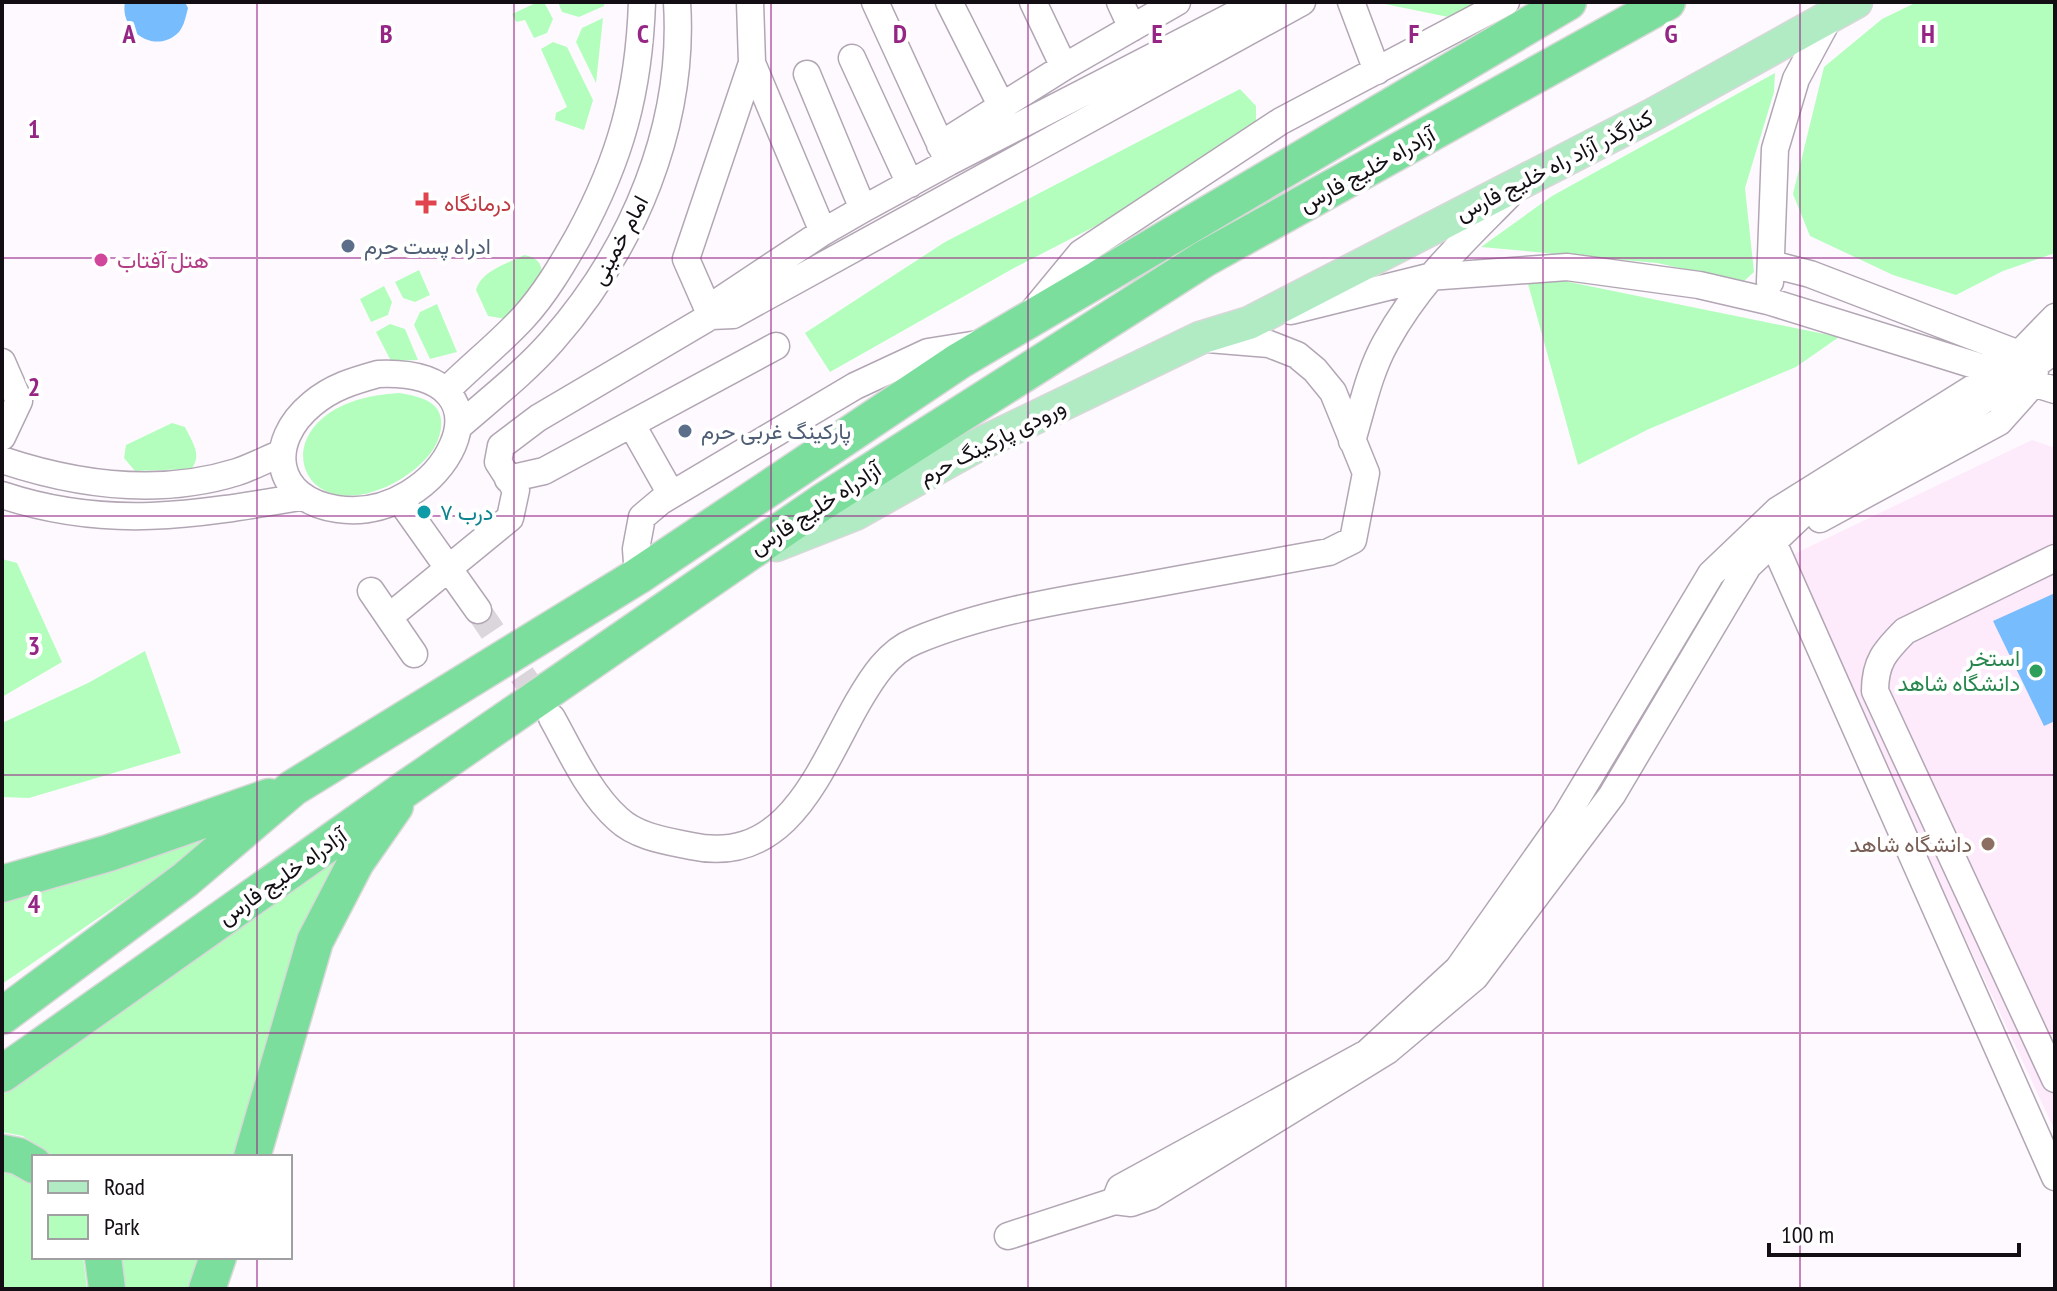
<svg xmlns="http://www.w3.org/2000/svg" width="2057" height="1291" viewBox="0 0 2057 1291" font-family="'PT Sans Narrow',Vazirmatn,sans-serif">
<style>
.education{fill:#fdeafb}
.green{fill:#b3febd}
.water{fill:#77bcfd}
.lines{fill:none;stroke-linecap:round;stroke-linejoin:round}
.minor-tunnel{stroke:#dbd6dc;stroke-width:26;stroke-dasharray:26 13;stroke-linecap:butt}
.minor-casing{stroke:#b2a6b4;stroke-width:29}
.major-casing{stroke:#d9d8d9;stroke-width:35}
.highway-casing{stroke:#d9d8d9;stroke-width:39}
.minor{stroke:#fff;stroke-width:26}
.major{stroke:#b0ebc4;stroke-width:32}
.highway{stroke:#7cde9c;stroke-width:36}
.grid{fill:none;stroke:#962685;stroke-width:2;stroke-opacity:0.55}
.health-dot{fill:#e0444e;stroke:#fff;stroke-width:3}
.service-dot{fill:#5c6f8a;stroke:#fff;stroke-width:3}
.hotel-dot{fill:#d1479c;stroke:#fff;stroke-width:3}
.culture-dot{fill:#0f9aa8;stroke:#fff;stroke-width:3}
.leisure-dot{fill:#2e9e5b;stroke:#fff;stroke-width:3}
.education-dot{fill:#8d6e63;stroke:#fff;stroke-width:3}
.labels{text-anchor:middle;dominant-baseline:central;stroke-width:8;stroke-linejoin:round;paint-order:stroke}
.street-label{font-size:22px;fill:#120e13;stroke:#fff}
.health-label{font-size:22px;fill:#be3a42;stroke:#fff;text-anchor:start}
.service-label{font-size:22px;fill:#4e5e75;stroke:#fff;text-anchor:start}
.hotel-label{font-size:22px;fill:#b23c85;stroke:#fff;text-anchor:start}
.culture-label{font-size:22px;fill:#0d838f;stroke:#fff;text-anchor:start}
.leisure-label{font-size:22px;fill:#27864d;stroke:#fff;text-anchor:end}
.education-label{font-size:22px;fill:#785e54;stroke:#fff;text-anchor:end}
.grid-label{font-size:26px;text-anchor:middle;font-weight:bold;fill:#962685;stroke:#fff;stroke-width:8;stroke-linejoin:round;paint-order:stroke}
</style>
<rect width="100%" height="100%" fill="#fef9ff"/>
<path class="education" d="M2032,440L2055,448V1131L1788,557Z"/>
<path class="green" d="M538,2H544L553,19L547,33L534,38L525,20L516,22L512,14Z
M558,2H604V6L579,17L562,12Z
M1375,2H1487L1458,19Z
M1917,2H2055V253L2003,271L1956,295L1893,275L1810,236L1793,194L1824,67L1882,19Z
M603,18L596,83L576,42L582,28Z
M553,42L567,47L593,100L584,130L555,120L556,113L567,107L541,49Z
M1775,73L1774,92L1745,188L1754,272L1743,282L1657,263L1481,247L1552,196Z
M1240,89L1256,106V130L1191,177L1014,268L830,372L805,333L945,242Z
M524,255C536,257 542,262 542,275L506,319L488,316L476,290C482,270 507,264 524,255Z
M419,270L430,295L415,302L403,298L395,282Z
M1525,273L1839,337L1796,367L1649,429L1578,465Z
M384,286L392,302L388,315L371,322L360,299Z
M437,304L457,352L430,359L414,325L420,312Z
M390,324L405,329L418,360L391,361L376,332Z
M400,393C423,397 447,403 440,433C436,453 417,469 401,479C291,544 252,400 400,393Z
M172,423L185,427C192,442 203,455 191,469L135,471L124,458L126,445Z
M2,559L17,563L62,662L2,697Z
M145,651L181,753L29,798L2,797V723L88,683Z
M243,819L2,984V897Z
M365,829L241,1157H55L23,1136L2,1132V1083Z
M2,1166L34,1181V1257H83L87,1289H2Z
M114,1257H208L191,1289H117Z"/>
<path class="water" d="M125,2H185L188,8C186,16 184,26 179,32C156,56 119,31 125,2Z
M2055,593V721L2044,726L1993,621Z"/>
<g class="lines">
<path class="minor-tunnel" d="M478,610L548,713"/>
<defs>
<path id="minor" d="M875,2L947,159
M949,2L1002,107
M1033,2L1064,67
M1120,2L1132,28
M1351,2L1377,71
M852,58L910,184
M752,63L823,232
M807,74L863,209
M940,145L1064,67L1177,2
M1771,264L1810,274L2019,354L2036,364L2033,384L1999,422L1820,519
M1770,282L1775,149L1796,79L1831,14
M1034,310L1081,253L1281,121L1506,2
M1291,311L1428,277L1567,267L1699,285L1768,301L2055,390
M711,316L733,315L1302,2
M711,316L686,259L752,63L750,2
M2055,317L2019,354L1997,373L1778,510L1711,574L1566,816L1458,969L1367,1053L1120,1188L1115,1201L1131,1203L1151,1196L1387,1051L1475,977L1612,795L1748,566L1812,505L1999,391L2055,350
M2,362L19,401L2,437
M378,374C527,368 442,525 337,509C273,499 266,442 312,404C332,387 353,381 378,374Z
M447,390C472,365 499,344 523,318C545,294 562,265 578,237C621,158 639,91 642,2
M632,425L671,494
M458,427C490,399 525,372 552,341C633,249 685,126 677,2
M1352,441C1362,408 1369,372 1386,342C1419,282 1461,244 1508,196
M2,460C77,485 160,496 237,472C252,467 267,459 282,453
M508,479L544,471L776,346
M2,495C107,530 195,515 300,497
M400,500L478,610
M1773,542L2055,1177
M2055,558L1905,631C1885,651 1875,662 1875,691L2055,1079
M638,576L636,549L642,517L661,501L855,386L928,352L978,344
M371,591L414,654
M389,617L510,518L516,490L498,462L501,446L538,418L711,316L722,299L823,232L863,209L949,162L1259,2
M552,718C571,752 589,793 618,819C637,837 667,841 691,846C788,867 820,768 858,702C872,678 888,652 915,641C982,613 1055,601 1126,589C1194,577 1261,564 1329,552L1353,540L1366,473L1333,392L1315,370L1297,355L1269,344L1208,339
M1008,1236L1115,1201"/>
<path id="major" d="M776,545L855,514L976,446L1200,338L1249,323L1654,114L1856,2"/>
<path id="highway" d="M2,884L109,853L269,797
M2,1016L185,880L293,788L638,576L959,361L1568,2
M2,1074L411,785L821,503L1204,259L1667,2
M2,1153L18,1156L34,1165
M252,1157L315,941L356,862L395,806
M103,1257L107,1289
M207,1289L218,1257"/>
</defs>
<use href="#minor" class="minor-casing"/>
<use href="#major" class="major-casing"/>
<use href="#highway" class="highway-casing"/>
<use href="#minor" class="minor"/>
<use href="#major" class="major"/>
<use href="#highway" class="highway"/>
</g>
<path class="grid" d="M257,2V1157M514,2V1289M771,2V1289M1028,2V1289M1286,2V1289M1543,2V1289M1800,2V1289M2,258H2055M2,516H2055M2,775H2055M2,1033H2055M257,1257V1289"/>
<path class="health-dot" d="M422 191h8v8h8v8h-8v8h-8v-8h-8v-8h8z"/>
<g class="service-dot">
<circle cx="348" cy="246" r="8"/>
<circle cx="685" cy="431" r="8"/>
</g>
<circle class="hotel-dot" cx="101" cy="260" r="8"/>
<circle class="culture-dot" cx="424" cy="512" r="8"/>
<circle class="leisure-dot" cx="2036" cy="671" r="8"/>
<circle class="education-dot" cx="1988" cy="844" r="8"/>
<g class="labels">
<g class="street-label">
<text transform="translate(1554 165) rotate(-27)">کنارگذر آزاد راه خلیج فارس</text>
<text transform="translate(1367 169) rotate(-29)">آزادراه خلیج فارس</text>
<text transform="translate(619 240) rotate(-62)">امام خمینی</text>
<text transform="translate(992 441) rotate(-27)">ورودی پارکینگ حرم</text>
<text transform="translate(815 508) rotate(-33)">آزادراه خلیج فارس</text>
<text transform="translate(282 876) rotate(-35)">آزادراه خلیج فارس</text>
</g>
<g class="health-label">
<text x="444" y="203">درمانگاه</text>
</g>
<g class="service-label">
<text x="364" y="246">ادراه پست حرم</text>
<text x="701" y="431">پارکینگ غربی حرم</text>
</g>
<g class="hotel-label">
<text x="117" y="260">هتل آفتاب</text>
</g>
<g class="culture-label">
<text x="440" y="512">درب ۷</text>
</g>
<g class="leisure-label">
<text x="2020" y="658">استخر<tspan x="2020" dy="25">دانشگاه شاهد</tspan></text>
</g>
<g class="education-label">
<text x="1972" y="844">دانشگاه شاهد</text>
</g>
</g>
<g class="grid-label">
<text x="129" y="43">A</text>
<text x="386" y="43">B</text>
<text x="643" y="43">C</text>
<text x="900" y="43">D</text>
<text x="1157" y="43">E</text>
<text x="1414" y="43">F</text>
<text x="1671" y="43">G</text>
<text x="1928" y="43">H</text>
<text x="34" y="138">1</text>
<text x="34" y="396">2</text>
<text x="34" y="655">3</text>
<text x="34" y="913">4</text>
</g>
<rect width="2057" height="1291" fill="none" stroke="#120e13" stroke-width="8"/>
<rect x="32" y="1155" width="260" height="104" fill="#ffffff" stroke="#a09fa1" stroke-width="2"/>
<rect x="48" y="1181" width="40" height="12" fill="#b0ebc4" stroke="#a09fa1" stroke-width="2"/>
<text x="104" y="1195" font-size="24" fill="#120e13">Road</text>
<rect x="48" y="1215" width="40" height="24" fill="#b3febd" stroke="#a09fa1" stroke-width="2"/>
<text x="104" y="1235" font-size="24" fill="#120e13">Park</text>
<path d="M1769 1243v12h250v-12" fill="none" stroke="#120e13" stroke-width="4"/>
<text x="1781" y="1243" font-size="24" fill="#120e13" stroke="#ffffff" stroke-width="6" paint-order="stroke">100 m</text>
</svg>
